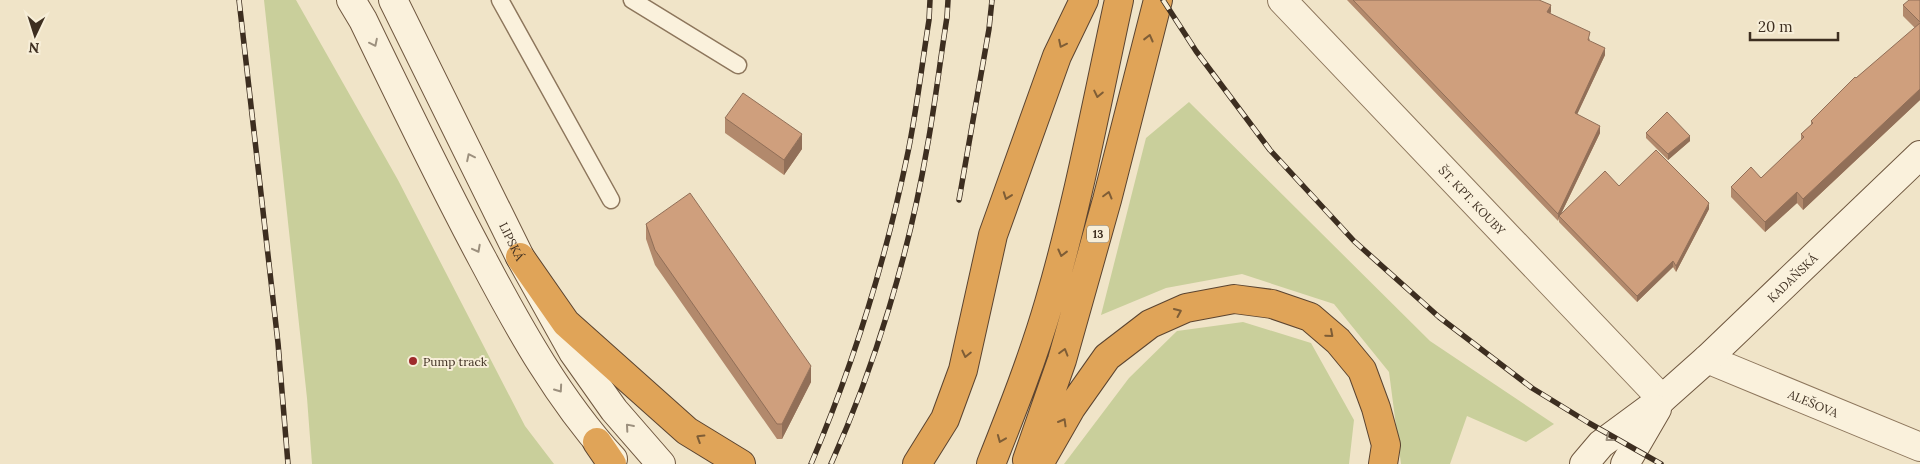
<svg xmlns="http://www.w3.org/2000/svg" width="1920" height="464" viewBox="0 0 1920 464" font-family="Lora,serif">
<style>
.green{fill:#c9cf9b}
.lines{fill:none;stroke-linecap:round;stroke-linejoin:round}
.lane-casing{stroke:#8d765c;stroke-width:19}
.street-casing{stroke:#8d765c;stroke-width:30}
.secondary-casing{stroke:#6f573f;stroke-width:30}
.highway-casing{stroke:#5b4430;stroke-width:30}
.lane{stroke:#faf1dc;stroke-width:16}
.street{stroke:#faf1dc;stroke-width:28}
.secondary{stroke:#faf1dc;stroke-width:28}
.highway{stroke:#e0a458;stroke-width:28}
.rail-casing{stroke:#3d2e20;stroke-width:5.5}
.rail{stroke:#f7eed8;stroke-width:4;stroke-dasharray:11;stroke-linecap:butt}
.wall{fill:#b2896c}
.shaded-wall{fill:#916f58}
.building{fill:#cf9f7d;stroke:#916f58}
.oneway{stroke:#7e5d36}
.oneway2{stroke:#9c907e}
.poi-dot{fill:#9e2a2b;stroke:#f7eed8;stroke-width:2}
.labels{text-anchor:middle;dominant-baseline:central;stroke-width:4;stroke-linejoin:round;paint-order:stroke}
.shield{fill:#f7eed8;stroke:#756857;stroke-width:1}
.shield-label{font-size:11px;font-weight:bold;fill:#3d2e20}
.street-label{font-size:12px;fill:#3d2e20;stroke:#f7eed8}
.poi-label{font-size:12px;fill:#3d2e20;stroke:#f7eed8;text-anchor:start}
</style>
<rect width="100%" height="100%" fill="#f0e4c8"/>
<path class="green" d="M264,0H296L398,180L525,426L554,464H312L307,398Z
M1189,102L1430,341L1554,424L1526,442L1467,416L1450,464H1401L1389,372L1334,304L1242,274L1166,288L1101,315L1146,138Z
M1243,322L1311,343L1354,420L1349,464H1064L1129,378L1177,331Z"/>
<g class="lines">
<defs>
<path id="lane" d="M500,0L611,200
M632,0L738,65"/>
<g id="street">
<path id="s1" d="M1282,0L1662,399"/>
<path id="s2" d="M1707,359L1920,447"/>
</g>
<g id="secondary">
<path d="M351,0L363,20C402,101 441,182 483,260C520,330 559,400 613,459"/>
<path id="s3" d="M393,0L520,257L573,352L614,410L661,464"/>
<path id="s4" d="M1584,464L1601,444L1662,399L1707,359L1920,155"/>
<path d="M1625,464L1657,409"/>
</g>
<path id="highway" d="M520,257L566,323L687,431L741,464
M597,442L612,464
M1027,460L1062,360L1107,200L1158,0
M917,464L945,419L963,370L993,235L1057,56L1084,0
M991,464C1012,411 1033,358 1049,303C1078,204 1097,101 1119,0
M1039,464L1071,408L1107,357L1150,324L1186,308L1234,299L1272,304L1310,317L1338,341L1362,370L1376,408L1386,445L1383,464"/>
</defs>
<use href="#lane" class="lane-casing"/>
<use href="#street" class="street-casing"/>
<use href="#secondary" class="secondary-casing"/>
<use href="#highway" class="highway-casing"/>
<use href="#lane" class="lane"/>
<use href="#street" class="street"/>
<use href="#secondary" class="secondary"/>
<use href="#highway" class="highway"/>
<defs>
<path id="rail" d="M239,0L278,343L288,464
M1163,0L1196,51L1270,150L1354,241L1439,317L1532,388L1589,423L1661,464
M959,200L989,29L992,0
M811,464C854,363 886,259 908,152C917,108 922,64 929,20L930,0
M831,464C875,366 909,254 927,148C935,105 940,61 947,17L948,0"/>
</defs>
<use href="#rail" class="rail-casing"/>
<use href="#rail" class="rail"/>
</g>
<path class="wall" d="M1347,0H1539L1551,12L1550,13L1590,39L1589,41L1605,55L1577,114L1600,133L1561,214L1619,186L1709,209L1676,272L1673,267L1637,302L1559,222V218L1558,221Z
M1920,0V100L1803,210L1797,203L1765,232L1731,197V187L1761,178L1801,140V134L1811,125V121L1856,78L1915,28L1903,16V5Z
M725,118L802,149L784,175L725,133Z
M1646,133L1690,141L1668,160L1646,138Z
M646,224L811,382L782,439H777L655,265L646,239Z"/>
<path class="shaded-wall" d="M1551,5V12L1547,18V12Z
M1605,48V55L1575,119V113Z
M1920,89V100L1803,210V199Z
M1600,126V133L1560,216H1559L1558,221V214Z
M802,134V149L784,175V160Z
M1690,136V141L1668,160V154Z
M1797,192V203L1765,232V222Z
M1709,203V209L1676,272V266Z
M1673,261V267L1637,302V296Z
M811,366V382L782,439V424Z"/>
<path class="building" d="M1353,0H1539L1551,5L1547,12L1590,32L1588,40L1605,48L1575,113L1600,126L1558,214Z
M1909,0H1920V22L1903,5Z
M1920,23V89L1803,199L1797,192L1765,222L1731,187L1751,167L1761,178L1804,137L1801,134L1813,123L1811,121L1855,77L1856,78Z
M743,93L802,134L784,160L725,118Z
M1667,112L1690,136L1668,154L1646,133Z
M1656,150L1709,203L1676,266L1673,261L1637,296L1559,216L1605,171L1619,186Z
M690,193L811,366L782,424H777L655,250L646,224Z"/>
<defs><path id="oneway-chevron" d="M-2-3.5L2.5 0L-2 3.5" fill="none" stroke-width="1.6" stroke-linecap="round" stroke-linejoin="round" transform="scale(1.25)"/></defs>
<g class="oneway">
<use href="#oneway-chevron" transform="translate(1149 38) rotate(-76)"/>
<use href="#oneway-chevron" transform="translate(1062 44) rotate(116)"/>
<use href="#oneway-chevron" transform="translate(1098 94) rotate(102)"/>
<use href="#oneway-chevron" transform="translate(1108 195) rotate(-75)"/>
<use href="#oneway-chevron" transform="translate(1007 196) rotate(110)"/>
<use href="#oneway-chevron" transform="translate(1062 253) rotate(104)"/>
<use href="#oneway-chevron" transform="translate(1178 312) rotate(-24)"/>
<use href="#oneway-chevron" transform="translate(1330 334) rotate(41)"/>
<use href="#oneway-chevron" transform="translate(1064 352) rotate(-74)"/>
<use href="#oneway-chevron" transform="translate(966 354) rotate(103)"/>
<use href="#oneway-chevron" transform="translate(1063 422) rotate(-60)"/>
<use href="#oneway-chevron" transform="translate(700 438) rotate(-148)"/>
<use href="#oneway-chevron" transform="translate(1001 439) rotate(112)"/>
</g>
<g class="oneway2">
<use href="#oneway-chevron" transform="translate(374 43) rotate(64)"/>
<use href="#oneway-chevron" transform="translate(470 157) rotate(-116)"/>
<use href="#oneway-chevron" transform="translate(477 249) rotate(62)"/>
<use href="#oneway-chevron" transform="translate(559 389) rotate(55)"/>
<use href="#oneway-chevron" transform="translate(629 427) rotate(-131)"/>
<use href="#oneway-chevron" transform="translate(1609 438) rotate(142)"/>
</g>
<circle class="poi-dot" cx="413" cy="361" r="5"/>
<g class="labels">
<rect class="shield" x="1087" y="225.5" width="22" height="17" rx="4"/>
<g class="shield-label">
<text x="1098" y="234">13</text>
</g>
<g class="street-label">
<text stroke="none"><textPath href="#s1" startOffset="276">ŠT. KPT. KOUBY</textPath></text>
<text stroke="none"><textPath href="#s3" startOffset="269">LIPSKÁ</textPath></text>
<text stroke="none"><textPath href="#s4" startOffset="280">KADAŇSKÁ</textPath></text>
<text stroke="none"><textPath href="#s2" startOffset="115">ALEŠOVA</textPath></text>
</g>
<g class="poi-label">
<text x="423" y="361">Pump track</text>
</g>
</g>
<g transform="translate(35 35) rotate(184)" stroke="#f7eed8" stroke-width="4" paint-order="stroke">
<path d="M0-4L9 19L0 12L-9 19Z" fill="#3d2e20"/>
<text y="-8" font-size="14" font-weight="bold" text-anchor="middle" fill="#3d2e20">N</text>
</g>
<path d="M1750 32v8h88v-8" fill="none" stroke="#3d2e20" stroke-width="2.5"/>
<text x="1758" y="32" font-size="15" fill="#3d2e20" stroke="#f7eed8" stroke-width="4" paint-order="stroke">20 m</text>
</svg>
